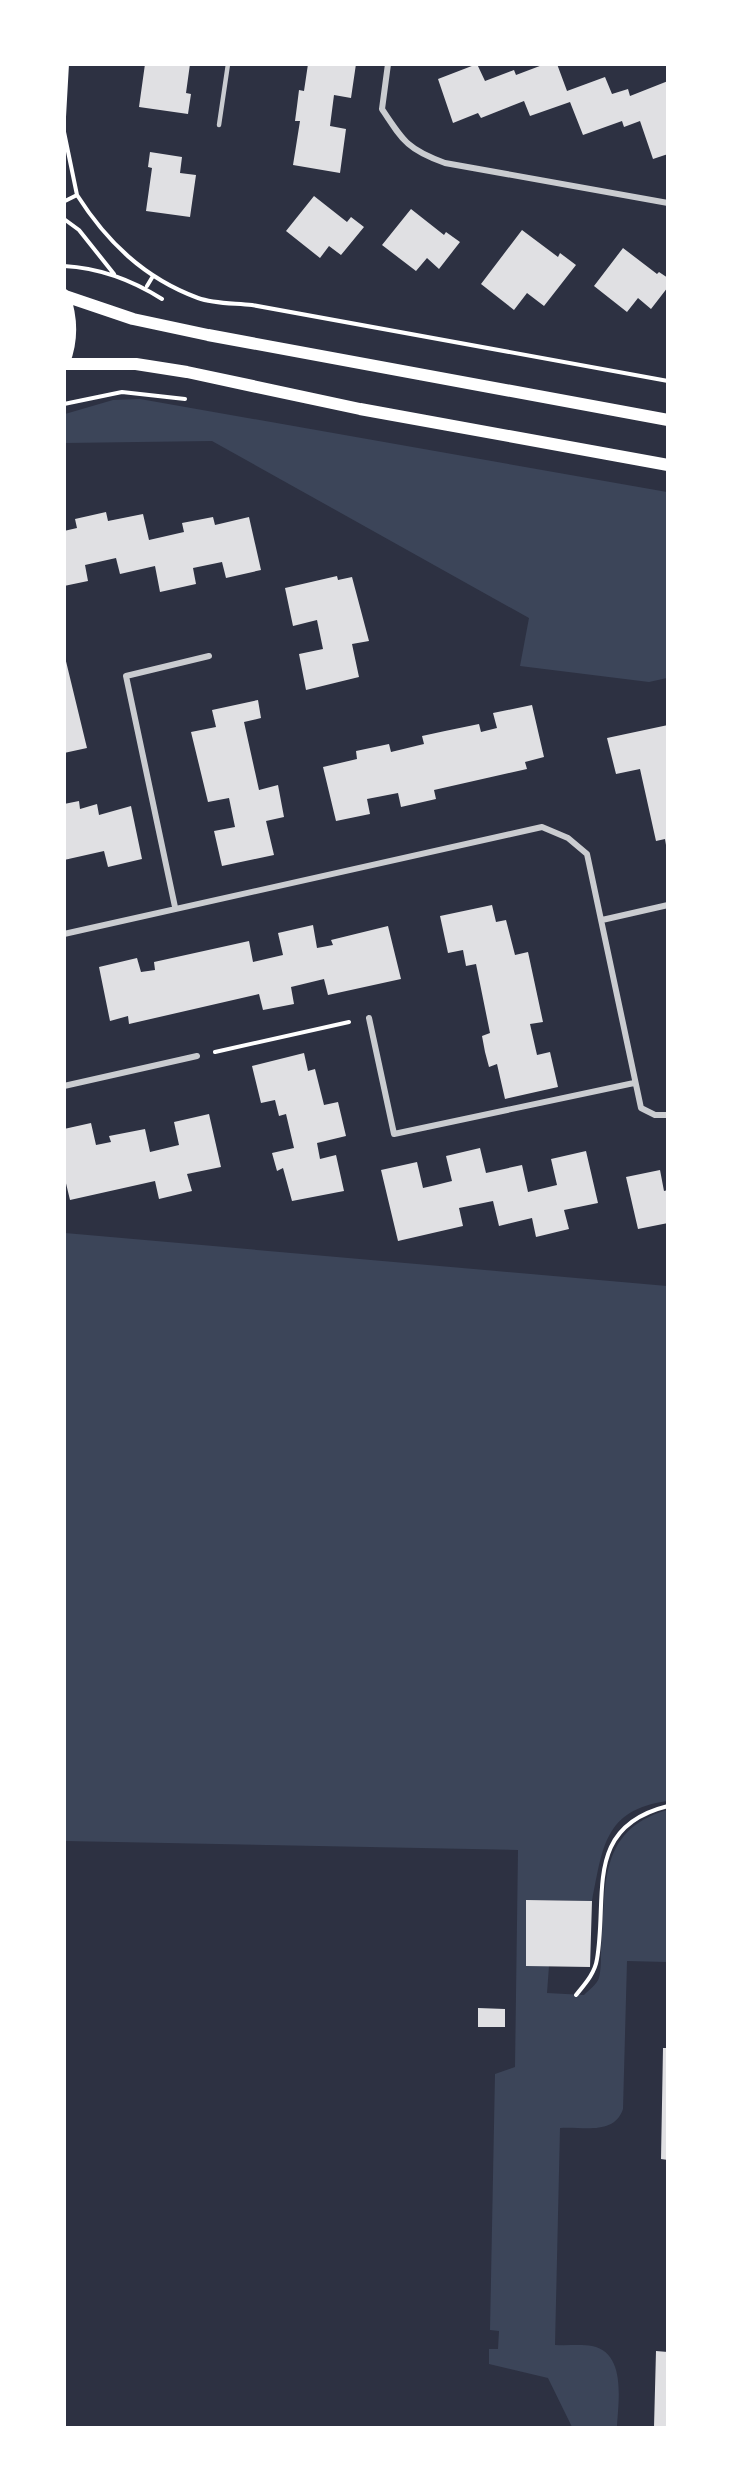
<svg xmlns="http://www.w3.org/2000/svg" width="732" height="2492" viewBox="0 0 732 2492" font-family="'PT Sans',sans-serif">
<style>
.green{fill:#3c4559}
.building{fill:#e0e0e3}
.lines{fill:none;stroke-linecap:round;stroke-linejoin:round}
.path{stroke:#fff;stroke-width:4}
.service{stroke:#caccd0;stroke-width:4.5}
.minor{stroke:#caccd0;stroke-width:6}
.secondary{stroke:#fff;stroke-width:12}
</style>
<rect width="100%" height="100%" fill="#2d3142"/>
<path class="green" d="M140,399L667,492V678L649,682L520,666L529,618L212,441L65,443V414L113,400Z
M65,1233L667,1286V1801C604,1810 603,1847 592,1901L526,1900V1966H549L547,1993L584,1995C589,1990 597,1984 599,1978C601,1970 601,1959 601,1950C607,1890 595,1831 667,1810V1962L627,1961L623,2109C614,2136 582,2126 560,2128L555,2345C567,2346 580,2344 592,2346C627,2353 618,2403 617,2427H572L548,2378L489,2364V2349H498L499,2331L490,2330L495,2074L515,2067L518,1850L65,1841Z"/>
<path class="building" d="M145,64H190L186,93L191,94L188,114L139,107Z
M308,64H356L351,98L334,95L330,126L346,129L340,173L293,165L300,121H295L297,106L299,90L304,91Z
M477,64L485,81L514,70L516,75L545,64H557L567,91L605,77L612,94L628,89L630,96L668,81V154L653,159L640,121L624,127L622,121L583,135L570,102L530,116L524,101L481,118L478,113L453,123L438,79Z
M150,152L182,157L180,173L196,175L190,217L146,211L152,168L148,167Z
M314,196L347,222L351,217L364,227L341,255L329,246L320,258L286,231Z
M411,209L444,235L446,232L460,242L439,269L427,258L416,271L382,245Z
M522,230L558,257L560,253L576,265L544,306L527,293L514,310L481,284Z
M623,248L657,274L659,272L668,278V287L651,309L638,298L627,312L594,286Z
M106,512L108,521L143,514L149,540L184,532L182,523L213,517L215,525L249,517L261,570L226,578L222,562L193,568L196,584L160,592L155,566L120,574L116,558L85,565L88,581L64,586V531L77,528L75,519Z
M337,576L338,580L352,577L369,641L352,644L359,677L306,690L299,654L323,649L317,620L293,626L285,588Z
M64,653L87,748L64,753Z
M258,700L261,718L244,722L259,790L278,785L284,817L266,821L274,855L222,866L214,831L235,827L229,798L208,802L191,732L216,727L212,710Z
M532,705L544,757L525,762L527,769L434,790L436,799L401,807L398,793L367,799L370,814L336,821L323,767L357,759L356,751L389,744L391,752L424,744L422,736L445,731L479,724L481,732L497,728L493,713Z
M668,725V845H666L665,839L656,841L640,769L616,774L607,738Z
M79,801L80,809L97,804L99,815L131,806L142,859L108,867L104,851L64,860V804Z
M492,905L496,922L506,920L515,955L528,952L543,1022L530,1024L537,1055L550,1052L558,1087L505,1099L497,1064L489,1067L485,1052L482,1036L490,1033L476,964L466,966L463,950L448,953L440,916Z
M313,925L317,948L333,945L331,940L388,926L401,979L328,995L324,979L291,987L294,1004L263,1010L259,994L129,1024L128,1016L110,1021L99,967L137,958L141,972L155,970L154,962L249,941L253,962L283,955L278,933Z
M304,1053L308,1071L315,1069L324,1105L338,1102L346,1136L317,1143L320,1159L336,1155L344,1191L292,1201L283,1168L277,1171L272,1153L294,1148L286,1114L279,1116L275,1100L261,1103L252,1066Z
M209,1114L221,1167L187,1174L192,1191L159,1199L155,1181L70,1200L64,1175V1129L91,1123L96,1145L111,1142L109,1136L145,1129L150,1152L179,1145L174,1122Z
M480,1148L486,1173L522,1165L528,1192L557,1185L551,1159L586,1151L598,1203L564,1210L569,1229L536,1237L532,1218L499,1226L493,1201L459,1208L463,1226L398,1241L381,1170L417,1162L423,1188L436,1185L452,1181L446,1156Z
M660,1170L664,1191L668,1190V1223L638,1229L626,1177Z
M526,1900L592,1901L590,1967L526,1966Z
M478,2008L505,2009V2027H478Z
M663,2048H668V2160L661,2159Z
M656,2351L668,2352V2427H654Z"/>
<g class="lines">
<path class="path" d="M64,117L67,64
M64,132L77,195
M65,201L77,195C107,242 144,278 198,298C214,304 235,303 252,305L668,381
M64,219L79,230L114,274
M64,266C100,268 132,280 162,299
M147,286L153,276
M64,404L122,392L185,399
M215,1052L349,1022
M576,1995C585,1984 595,1973 597,1959C608,1895 583,1827 668,1806"/>
<path class="service" d="M219,125L228,64"/>
<path class="minor" d="M388,64L382,109C403,141 408,150 445,163L668,203
M175,907L126,676L209,656
M602,920L668,905
M64,934L542,827L568,838L587,854L641,1108L655,1115H668
M369,1018L394,1134L634,1083
M64,1086L197,1056"/>
<path class="secondary" d="M64,295C72,318 73,339 64,362
M65,296L133,319L208,335L668,420
M64,364H136L187,372L360,409L668,465"/>
</g>
<rect width="732" height="2492" fill="none" stroke="#ffffff" stroke-width="132"/>
</svg>
